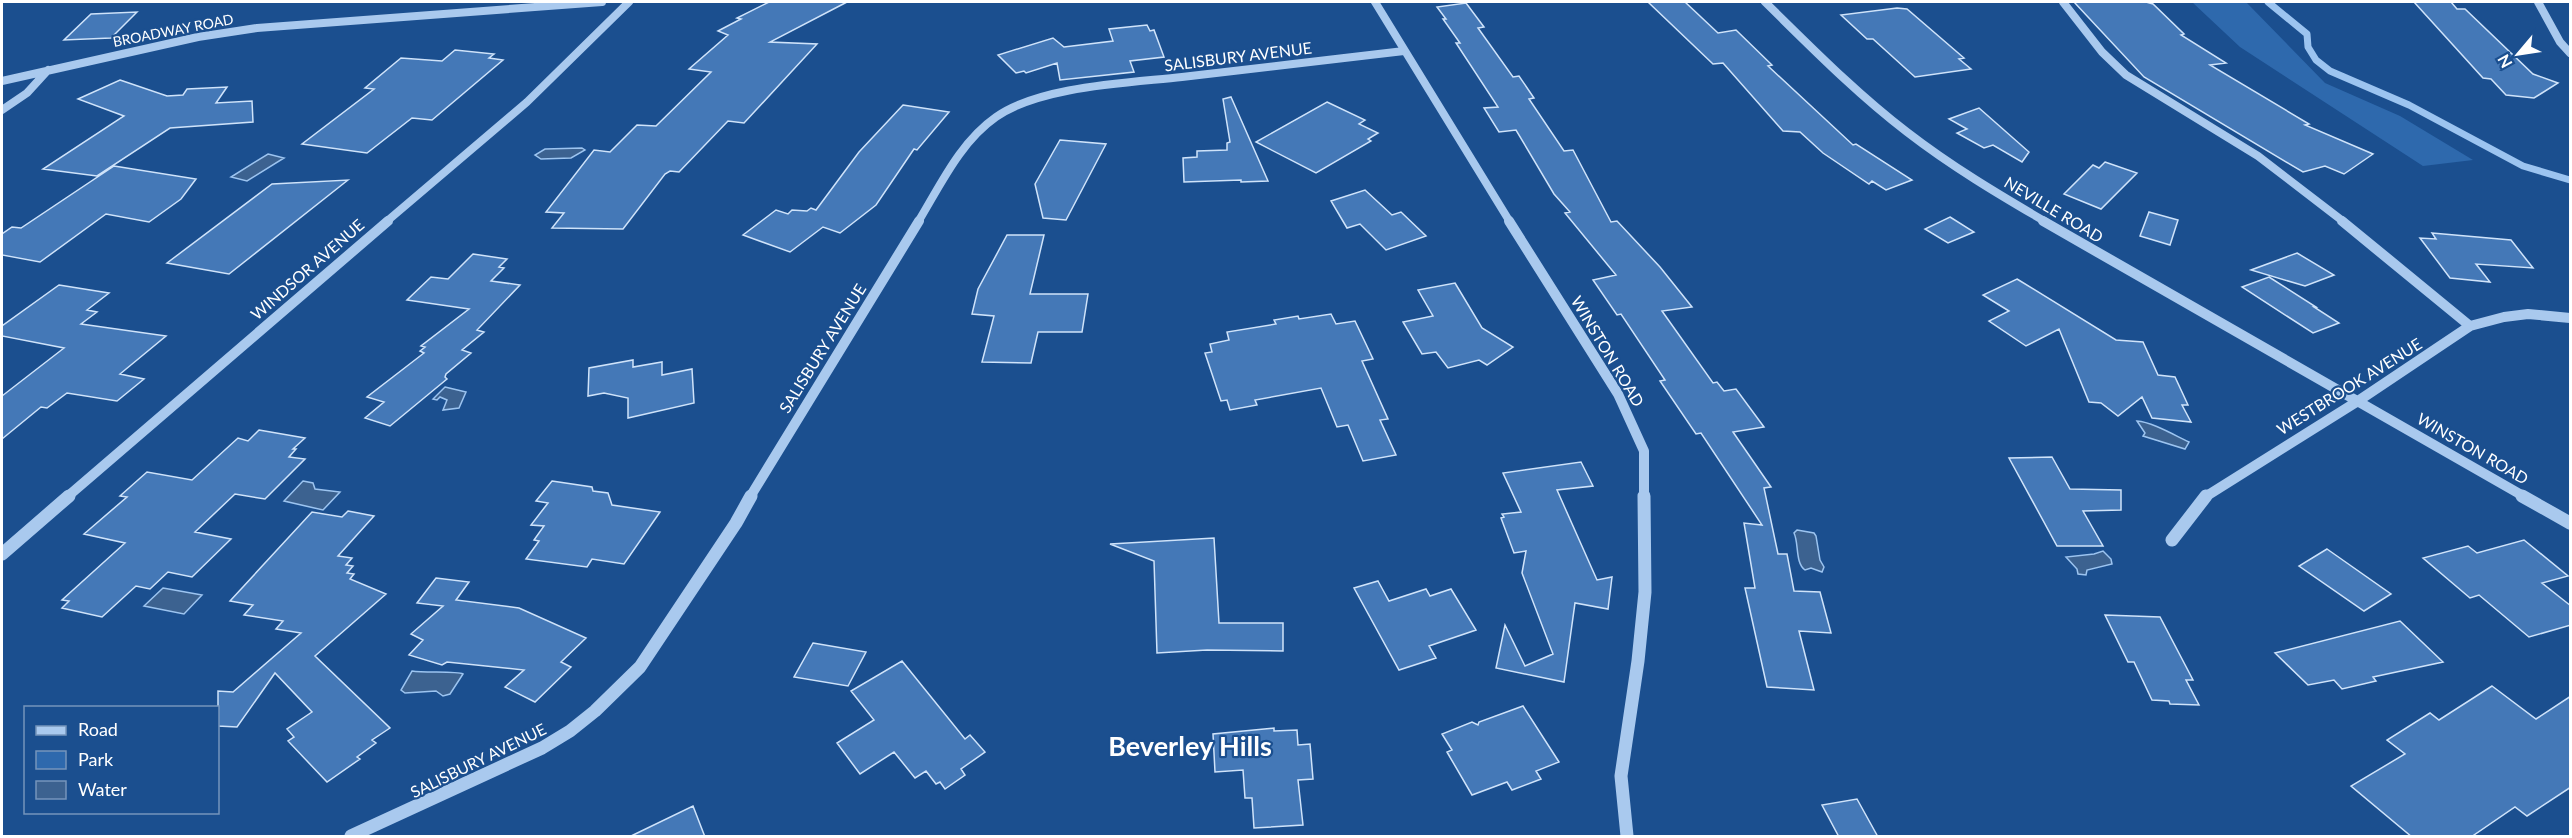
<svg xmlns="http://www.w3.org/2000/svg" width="2572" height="838" viewBox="0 0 2572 838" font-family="Lato,sans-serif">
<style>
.green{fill:#2e69ad}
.water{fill:#3c6290;stroke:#9cc4f0;stroke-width:1.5}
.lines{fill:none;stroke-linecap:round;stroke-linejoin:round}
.stream{stroke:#9cc4f0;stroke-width:7}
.building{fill:#4478b7;stroke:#cfe3fa;stroke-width:1.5}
.minor-far2{stroke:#a9c9ee;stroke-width:8}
.minor-far1{stroke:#a9c9ee;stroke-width:10}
.minor{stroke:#a9c9ee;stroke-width:13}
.labels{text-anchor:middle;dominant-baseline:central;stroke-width:4.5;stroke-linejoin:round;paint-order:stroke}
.far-street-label{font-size:14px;fill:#fff;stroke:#1b4f8f}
.street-label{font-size:16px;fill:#fff;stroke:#1b4f8f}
.near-district-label{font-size:27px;font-weight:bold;fill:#fff;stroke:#1b4f8f}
</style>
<rect width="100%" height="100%" fill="#1b4f8f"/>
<path class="green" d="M2192,2H2246L2325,83L2400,116L2473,160L2423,166L2240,47Z"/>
<path class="water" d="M582,148L585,150L571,158L541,159L535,155L545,149Z
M268,154L284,158L247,181L231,177Z
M445,387L466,392L459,408L443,410L447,400L440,397L437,400L433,399Z
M2137,421C2152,422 2174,435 2189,442L2185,449L2143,436L2145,433Z
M303,481L313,483L315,489L340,492L323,510L284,501Z
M1797,530L1814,533L1816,536L1820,560L1824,567L1822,572L1811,568L1805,570C1795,563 1799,543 1794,533Z
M2103,551L2111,559L2112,564L2087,570L2086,575L2078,574L2077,569L2066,557L2094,554Z
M163,588L202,595L184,614L144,606Z
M412,671C424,673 457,671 463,674L450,694L443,696L436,691L405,693L401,690Z"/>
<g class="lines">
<path class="stream" d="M2268,2L2307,34L2308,47L2316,60L2330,71L2409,105L2523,166L2570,180"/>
</g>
<path class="building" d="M769,2H847L770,42L817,44L744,123L728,121L679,172L670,171L665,174L623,229L552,228L564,213L546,212L594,150L610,152L637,125L656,126L711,72L689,69L728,35L718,31L741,19L737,18Z
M1648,2H1685L1718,33L1736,30L1772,65L1768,66L1853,145L1856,144L1912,180L1886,190L1872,181L1869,184L1823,153L1800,132L1783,131L1723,63L1713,64Z
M2074,2H2146L2153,4L2184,34L2181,35L2226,63L2210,65L2309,124L2305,125L2373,154L2344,174L2325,166L2303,172L2144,77Z
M2414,2H2451L2457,9H2465L2533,74L2558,83L2534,98L2506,95L2491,79L2483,78Z
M1466,3L1484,27L1478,28L1513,77L1519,76L1534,98L1529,99L1564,151L1573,150L1611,222L1617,221L1660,267L1692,307L1662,311L1713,383L1717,382L1724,391L1736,389L1764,427L1733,432L1771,487L1764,488L1778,554H1787L1794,591L1820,592L1831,633L1799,631L1814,690L1767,687L1745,588H1755L1744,523L1762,525L1701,433L1696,434L1660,381L1665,380L1621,314L1617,315L1593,280L1616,275L1565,213L1570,212L1554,194L1516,130L1499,132L1484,108L1498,107L1456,43H1460L1443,19H1446L1437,7Z
M1897,8L1907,9L1964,58L1959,59L1971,69L1915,77L1873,39H1867L1841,15Z
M137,12L111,38L64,40L91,14Z
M1147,25L1150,31L1154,30L1164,57L1130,61L1134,72L1060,80L1057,63L1026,73L1024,71L1016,73L998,55L1053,38L1064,47L1113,41L1109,29Z
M455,50L494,54L489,58L503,60L432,120L412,118L367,153L302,144L374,89L365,88L401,58L442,61Z
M120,80L167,96L183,95L187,89L227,87L216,103L252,101L253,122L170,128L97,176L43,169L124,116L78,99Z
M1231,97L1268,181L1241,182V180L1184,182L1183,158L1197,157V151L1227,150V143L1230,142L1223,99Z
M1327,102L1365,120L1359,124L1378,133L1368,139L1371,141L1316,173L1256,142Z
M903,105L949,112L917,150L914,149L876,205L840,233L823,227L790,252L743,235L776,210L788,214L792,210L807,211L811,208L816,210L859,152Z
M1979,108L2029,152L2022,162L1993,145L1984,148L1957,133L1967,129L1949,119Z
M1060,140L1106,144L1066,220L1043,218L1035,184Z
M2105,162L2137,173L2101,209L2064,194L2093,165L2099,168Z
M114,166L196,179L181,199L149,222L106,214L40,262L2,255V234L12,227L21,228Z
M348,180L229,274L167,263L272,184Z
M1365,190L1392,215L1401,212L1426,236L1386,250L1360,224L1347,228L1331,201Z
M2149,212L2178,220L2170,245L2140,236Z
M1950,217L1974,232L1948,243L1925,229Z
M2432,233L2511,240L2533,268L2476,264L2490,282L2450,278L2420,238L2436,239Z
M1007,235H1044L1030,294H1088L1082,332H1038L1031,363L982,362L994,316L972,314L978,289Z
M2297,253L2334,275L2305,286L2251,270Z
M473,254L507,259L499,267L504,268L491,281L520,285L477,330L484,332L462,350L471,353L446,374L445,377L447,379L390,426L365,418L384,402L367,397L424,353L420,351L425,347L421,346L469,309L407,300L431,277L448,279Z
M2269,277L2316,307H2314L2339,323L2313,333L2242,287Z
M2017,279L2116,340L2143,342L2158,375L2175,377L2188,405H2182L2191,422L2152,418L2142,397L2118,416L2101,403L2089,402L2059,329L2026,346L1989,321L2009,311L1983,295Z
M1455,283L1482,328L1513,347L1487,365L1479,360L1448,368L1436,352L1422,354L1403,322L1433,316L1418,290Z
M59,285L109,293L87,310L97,312L81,324L166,336L120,374L144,379L117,401L67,393L47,408L41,407L2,439V396L64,348L2,336V326Z
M1331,314L1336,324L1355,321L1373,359L1362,361L1388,419L1380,420L1396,455L1363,461L1348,425L1337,427L1321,388L1255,400L1257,405L1230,410L1227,400L1221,401L1205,353L1212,352L1210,344L1229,340L1227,332L1276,324L1274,320L1298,316L1299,319Z
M633,360V367L662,362V375L692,369L694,403L628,418V398L604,393L588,396L589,368Z
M259,430L305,438L293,449H296L289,457L305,459L265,499L235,494L195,532L231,539L192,577L168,572L150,589L136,586L102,617L62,608L69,601L62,600L125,543L84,534L127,497L120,496L147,472L192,480L238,438L248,441Z
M2052,457L2070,489L2121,490V510L2083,511L2103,546H2057L2009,458Z
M1581,462L1593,486L1557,490L1597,580L1612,577L1608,609L1575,603L1564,682L1496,668L1505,625L1525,666L1553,654L1522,573L1526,551L1514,553L1501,518L1504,517L1502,514L1521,512L1503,473Z
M552,481L592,487L593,491L608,493L612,505L660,512L624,564L592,559L587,567L526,559L539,541L534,540L544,526L531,525L548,503L536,501Z
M348,511L374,516L338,556L352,558L346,565L353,566L347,573L354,574L350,579L386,594L315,656L390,728L372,740L376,743L357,757L360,759L327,782L288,741L294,737L287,729L312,712L275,673L237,727L218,726V691L233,692L301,633L276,629L283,621L244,615L253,605L230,601L312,512L342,517Z
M1214,538L1219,623H1283V651L1207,650L1157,653L1154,561L1110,544Z
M2524,540L2568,576L2542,583L2571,606V625L2529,637L2479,595L2470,598L2423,558L2468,546L2477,553Z
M2327,549L2391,594L2364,611L2299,566Z
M436,578L469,582L456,600L519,608L586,638L561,662L571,667L535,702L505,687L524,670L447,662L442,665L409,655L423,640L411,634L443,606L417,603Z
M1378,581L1389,601L1426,589L1430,596L1451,589L1476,630L1429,646L1436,658L1399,670L1354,588Z
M2105,615L2160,617L2193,680H2186L2199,705L2170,704L2169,701L2152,700L2134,662H2128Z
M2400,621L2443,662L2373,677L2376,681L2342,689L2334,680L2308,685L2275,653Z
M813,643L866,652L848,686L794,677Z
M902,661L965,739L970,735L985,752L961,769L965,775L945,789L940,782L936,784L926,771L915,778L894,752L860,774L837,743L874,720L851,691Z
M2492,686L2536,719L2571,696V787L2527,816L2515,807L2471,837H2412L2351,786L2405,754L2387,740L2430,713L2439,720Z
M1523,706L1559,762L1536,771L1541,779L1512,790L1507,782L1472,795L1447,752L1452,750L1442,734L1472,722L1478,725L1479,722Z
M1274,728V731L1297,730L1298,745L1310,744L1313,779L1298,780L1303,825L1254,828L1252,798H1245L1243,770L1215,772L1213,734Z
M1857,799L1878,837H1839L1822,805Z
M693,806L705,837H629Z"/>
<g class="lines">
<path class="minor-far2" d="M1375,2L1510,222
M1765,2C1811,47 1856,93 1907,132C1951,166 1998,194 2046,222
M2063,2L2102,52L2126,75L2258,156L2344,222
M2538,2L2560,42L2570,53
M2,81L198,37L257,28L602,2
M2,110L27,93L48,70
M386,222L527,102L629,2
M918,222C940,186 960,142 996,117C1040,86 1128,83 1182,77C1256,68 1330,60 1404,51"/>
<path class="minor-far1" d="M1509,221L1618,394L1644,451V497
M2043,221L2525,497
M2342,221L2470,326
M67,497L388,221
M750,497L919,221
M2205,497L2358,401L2470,326L2504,317L2528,314L2570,318"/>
<path class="minor" d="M2522,496L2570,523
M2172,540L2206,496
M2,554L69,496
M351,836L542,748L570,731L595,711L640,667L736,523L751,496
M1627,836L1621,776L1638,661L1645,592L1644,496"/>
</g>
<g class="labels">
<g class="far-street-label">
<text transform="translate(173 30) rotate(-11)">BROADWAY ROAD</text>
</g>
<g class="street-label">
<text transform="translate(1238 56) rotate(-7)">SALISBURY AVENUE</text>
<text transform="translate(2054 209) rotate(31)">NEVILLE ROAD</text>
<text transform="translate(307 269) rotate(-41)">WINDSOR AVENUE</text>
<text transform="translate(822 348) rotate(-58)">SALISBURY AVENUE</text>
<text transform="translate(1608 351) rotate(59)">WINSTON ROAD</text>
<text transform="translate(2349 386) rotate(-32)">WESTBROOK AVENUE</text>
<text transform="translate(2473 448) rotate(30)">WINSTON ROAD</text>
<text transform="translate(478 760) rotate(-26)">SALISBURY AVENUE</text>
</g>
<g class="near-district-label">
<text x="1190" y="745">Beverley Hills</text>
</g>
</g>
<rect width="2572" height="838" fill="none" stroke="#ffffff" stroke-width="6"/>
<rect x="24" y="706" width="195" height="108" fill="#1b4f8f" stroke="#7695bc" stroke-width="1.5"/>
<rect x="36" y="726" width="30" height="9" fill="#a9c9ee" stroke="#7695bc" stroke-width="1.5"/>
<text x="78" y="736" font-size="18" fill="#ffffff">Road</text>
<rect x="36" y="751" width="30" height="18" fill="#2e69ad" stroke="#7695bc" stroke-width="1.5"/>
<text x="78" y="766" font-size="18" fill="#ffffff">Park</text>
<rect x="36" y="781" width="30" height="18" fill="#3c6290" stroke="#7695bc" stroke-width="1.5"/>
<text x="78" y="796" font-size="18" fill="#ffffff">Water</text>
<g transform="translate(2518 54) rotate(241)" stroke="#1b4f8f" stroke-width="4.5" paint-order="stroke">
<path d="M0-4.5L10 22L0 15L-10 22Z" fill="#ffffff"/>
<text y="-9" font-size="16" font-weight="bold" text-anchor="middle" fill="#ffffff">N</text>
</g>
</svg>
